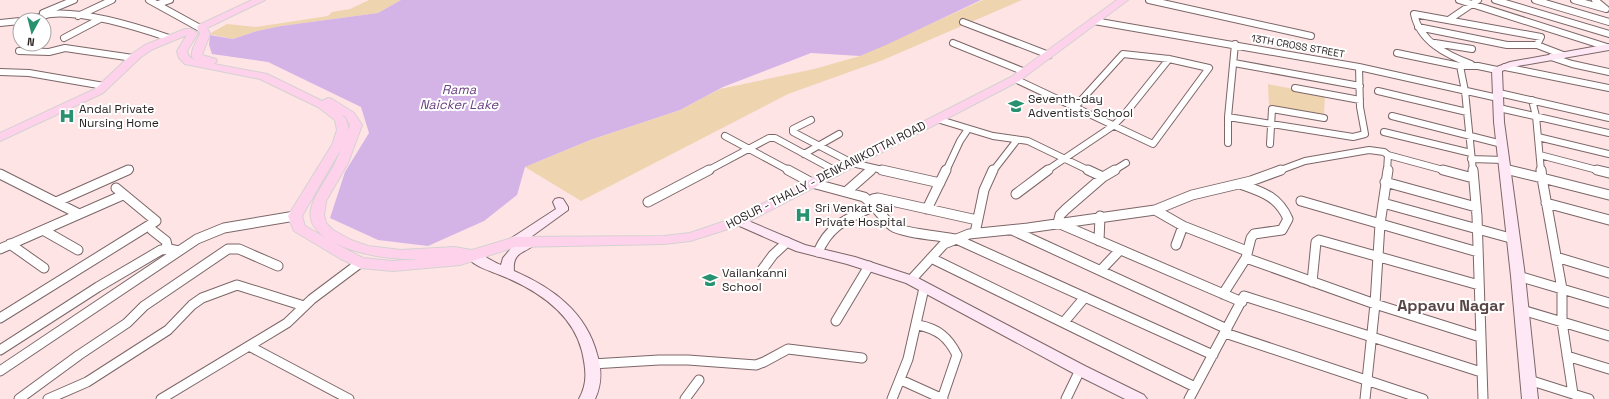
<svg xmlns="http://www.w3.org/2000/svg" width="1609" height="399" viewBox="0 0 1609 399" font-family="'Space Grotesk',sans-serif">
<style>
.green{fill:#efd4b0}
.water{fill:#d4b3e7}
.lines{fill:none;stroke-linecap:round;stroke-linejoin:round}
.street-far1-casing{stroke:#7c6668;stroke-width:8}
.street-casing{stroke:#7c6668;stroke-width:11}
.secondary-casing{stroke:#7c6668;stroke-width:2}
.primary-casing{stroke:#d4d2d2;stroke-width:2}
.street-far1{stroke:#fff;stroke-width:6}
.street{stroke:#fff;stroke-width:9}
.secondary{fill:#ffe8f6;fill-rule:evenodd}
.primary{fill:#ffd2ec;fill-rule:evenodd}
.labels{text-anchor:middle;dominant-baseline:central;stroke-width:4;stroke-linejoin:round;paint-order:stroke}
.far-street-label{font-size:10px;fill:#271e1f;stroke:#fff}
.poi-label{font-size:12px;fill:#271e1f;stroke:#fff;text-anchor:start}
.street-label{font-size:12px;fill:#271e1f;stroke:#fff}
.water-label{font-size:13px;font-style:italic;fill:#6c4382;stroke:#fff}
.district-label{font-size:16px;font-weight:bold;fill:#594546;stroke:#fff}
</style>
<rect width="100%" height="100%" fill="#fee4e5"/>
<path class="green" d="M369,0H401L378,13L281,26L257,31L233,39L209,34L227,24L256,27L328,16L332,12L350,9Z
M983,0H1022L883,60L788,94L581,201L525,167L590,140L680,110L720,89L814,69L860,56Z
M1268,84L1325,95L1324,114L1269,107Z"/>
<path class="water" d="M401,0H981L886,45L860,56L811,53L723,87L680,110L590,140L525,167L517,195L484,221L428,246L378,240L330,218L345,172L369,133L361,107L268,62L212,54L209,45L210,35L233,39L257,31L281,26L378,13Z"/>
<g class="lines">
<defs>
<path id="street-far1" d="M149,0L198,27
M1149,0L1311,36
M1459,0L1607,47
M1495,0L1609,34
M1535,0L1609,22
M1574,0L1606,9L1595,0
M158,4L170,0
M43,13L74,0
M78,16L112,0
M1450,19L1478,0
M27,20C35,19 43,15 51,14C84,11 137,27 169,38
M1094,21L1359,67L1498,98
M963,22L1049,55
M0,23L20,21
M1418,27L1507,45H1537L1563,55
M64,38L100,19
M953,43L1025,72
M1435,43L1472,49
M1235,44L1228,117L1353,137L1365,134L1360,107L1359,67
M19,51L49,52L65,48L133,58
M1397,53L1460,66
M1551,57L1572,64L1609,72
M1234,63L1360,86
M1471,64C1447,55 1420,42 1414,14L1541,37L1537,45
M1505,67L1609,88
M0,72L29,73L104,86
M1015,79L1153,144L1209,68L1169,59L1123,54L1075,107
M1295,88L1360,100
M1378,91L1467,112
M1499,93L1609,118
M1532,100L1536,116L1541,171
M1499,108L1609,133
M1392,116L1502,144
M1228,117V143
M937,119L993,136L1028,141L1090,171
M811,120L793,129V132L852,163L887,171
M1384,132L1471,153
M725,136L790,171
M1538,137L1609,154
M1270,144L1272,109L1324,118
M804,154L839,134
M1388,155L1447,171
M1540,155L1601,171
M1471,159L1504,160
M1505,169L1513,171
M126,171L130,169
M707,171L769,138H775L836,171
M870,171L873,168
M946,171L960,141L968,129
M993,171L1017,140
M1046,171L1113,126L1124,115L1169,59
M1113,171L1126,163
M1278,171L1305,161L1369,150L1384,152L1388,155L1387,171
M1473,171L1465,91L1460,66H1478L1497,70"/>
<path id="street" d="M788,170L812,183L864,197C875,205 882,217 892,226C901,233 942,236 956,239L1213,355
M834,170L836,171
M882,170L940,183
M1088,170L1103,177
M1115,170L1103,177L1066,209L1060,215L1058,223L1242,302
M1443,170L1473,178
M1473,170L1477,216L1483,399
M1509,170L1542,178L1562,289L1518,276
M1541,170L1542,178L1609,195
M1597,170L1609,173
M0,174L79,214
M1385,182L1476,207
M846,192L871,170
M1016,194L1048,170
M1301,201L1478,252
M56,202L128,170
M648,202L709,170
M871,202L873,199L878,198L977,220
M1383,203L1514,239
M1546,203L1609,220
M927,209L946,170
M1155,210L1183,226L1247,251
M43,230L78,250
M152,230L166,241L167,245L165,249
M1012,230L1227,329
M975,233L984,190L993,170
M1099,241L1100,216
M10,244L44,268
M1176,245L1183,226
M0,249L123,195
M818,252C830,224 848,219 874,206
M1556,257L1609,273
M931,258L1195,387
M1246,258L1375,304L1480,337
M1101,270L1120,250
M759,274L773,255L787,242
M911,280L944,244L969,234L1028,228L1155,210L1192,195L1251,181L1281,170
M1312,282L1316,242L1319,240L1479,285
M1223,294L1246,258L1251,238L1254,234L1282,230L1288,219C1278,196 1262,192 1240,184
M1522,310L1609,336
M0,318L156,221L116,188
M836,321L869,266
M1064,322L1085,297
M918,325C938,329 948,337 957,355L942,399
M1225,333L1423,399
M249,346L349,399
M0,350L98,287L161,250L169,249L179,251
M1567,356L1609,369
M592,364L659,360H688L756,365L764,362L788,349L862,358
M0,371L197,239L224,228L295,216
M901,380L943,399
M1529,380L1573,394L1562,322V289L1609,303
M1573,394L1589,399
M19,399L79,355L127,323L144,306L228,249H239L278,266
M48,399L87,382L168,330L192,305L202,298L237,285L304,306
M161,399L287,323L312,299L360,263
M685,399L699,380
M892,399L908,359L924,288
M1066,399L1080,370
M1189,399L1244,296L1481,372
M1365,399L1375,304L1380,224L1388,170"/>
<path id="secondary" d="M1609,44V50L1512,67L1502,71L1504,122L1525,276L1538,399H1522L1511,276L1494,122L1492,70L1494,68L1510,62Z
M559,198L563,199L568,207V210L528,239L534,240L535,243C528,254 512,249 514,271C553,288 586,312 597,354C602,370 602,384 595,399H579C588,383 586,369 582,351C572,312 535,289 500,275C488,270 472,266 466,255L467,252C476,249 492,262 501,265L503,258L513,246L509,242L510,239L556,209L553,202L555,199Z
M739,217L805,245L855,257L916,277L1085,366L1144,395L1147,399H1125L1075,374L906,283L847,264L796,251L735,224L733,221L735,218Z"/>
<path id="primary" d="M252,0H265L207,28L210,34L202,55L216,59L217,61L214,64L267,74L322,101L328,98L332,99L354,113L362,125L348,163L326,201L324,215L326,223L333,230L351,240L368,246L401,250L454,247L472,250L515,237L664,236L690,233L734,218L1011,77L1117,0H1128L1019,81L744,224L690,241L664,244L515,247L460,265L393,271L360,268L341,259L294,231L288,216L332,145L337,130L335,120L318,107L260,79L185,64L179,58L177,51L187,35L153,49L141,57L103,93L0,141V133L95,89L133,53L145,45L185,29H191L198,33L187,51C188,58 193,60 199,61L193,59C189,51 197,41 200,34L197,27L199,25ZM341,114L346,117L350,125L349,130L346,119ZM341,149C337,159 333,168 327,177C314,199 298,219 326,238L305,226L302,216ZM332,242C360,255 389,260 420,259L393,261L363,258Z"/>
</defs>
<use href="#street-far1" class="street-far1-casing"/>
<use href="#street" class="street-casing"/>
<use href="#secondary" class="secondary-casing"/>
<use href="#primary" class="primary-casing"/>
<use href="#street-far1" class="street-far1"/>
<use href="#street" class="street"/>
<use href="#secondary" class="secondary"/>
<use href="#primary" class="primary"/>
</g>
<defs>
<symbol id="school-bare" viewBox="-9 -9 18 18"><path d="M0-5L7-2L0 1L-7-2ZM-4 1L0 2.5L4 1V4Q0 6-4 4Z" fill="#28916f" stroke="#fff" stroke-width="2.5" paint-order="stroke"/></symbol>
<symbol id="hospital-bare" viewBox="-9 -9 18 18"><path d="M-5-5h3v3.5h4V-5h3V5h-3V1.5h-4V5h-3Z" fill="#28916f" stroke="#fff" stroke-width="2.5" paint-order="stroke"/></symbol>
</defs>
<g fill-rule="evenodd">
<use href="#school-bare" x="1005" y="95" width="22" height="22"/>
<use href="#hospital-bare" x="56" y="105" width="22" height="22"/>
<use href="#hospital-bare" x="792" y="204" width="22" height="22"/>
<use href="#school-bare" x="699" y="269" width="22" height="22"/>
</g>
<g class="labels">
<g class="far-street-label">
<text transform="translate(1298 46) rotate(10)">13TH CROSS STREET</text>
</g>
<g class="poi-label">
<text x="1028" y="99">Seventh-day<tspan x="1028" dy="14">Adventists School</tspan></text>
<text x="79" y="109">Andal Private<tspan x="79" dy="14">Nursing Home</tspan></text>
<text x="815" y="208">Sri Venkat Sai<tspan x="815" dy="14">Private Hospital</tspan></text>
<text x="722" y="273">Vailankanni<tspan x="722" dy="14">School</tspan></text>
</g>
<g class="street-label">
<text transform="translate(826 175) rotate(-27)">HOSUR - THALLY - DENKANIKOTTAI ROAD</text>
</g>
<g class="water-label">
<text x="459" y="89">Rama<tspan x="459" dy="15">Naicker Lake</tspan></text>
</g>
<g class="district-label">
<text x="1451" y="305">Appavu Nagar</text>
</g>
</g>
<g transform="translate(32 32) rotate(187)"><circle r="19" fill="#ffffff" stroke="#a9a5a5"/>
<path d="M0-3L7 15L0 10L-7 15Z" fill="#28916f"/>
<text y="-6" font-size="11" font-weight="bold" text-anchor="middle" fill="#271e1f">N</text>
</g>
</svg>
